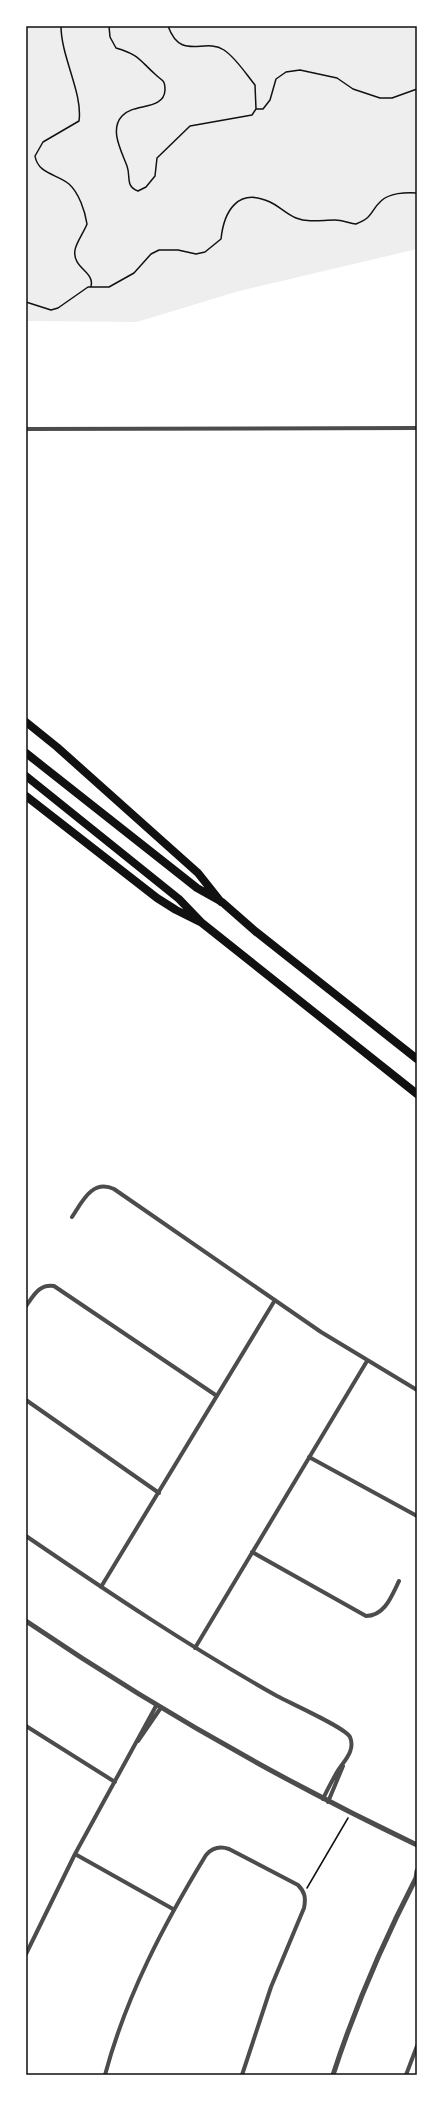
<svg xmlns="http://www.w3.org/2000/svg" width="443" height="2101" viewBox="0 0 443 2101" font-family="Quicksand,sans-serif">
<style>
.green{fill:#eee}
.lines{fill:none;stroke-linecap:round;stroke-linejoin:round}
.path{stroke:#111;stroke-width:1.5}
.minor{stroke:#4c4c4c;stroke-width:4}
.tertiary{stroke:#4c4c4c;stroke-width:5}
.motorway{stroke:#111;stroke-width:8}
.neatline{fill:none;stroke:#111;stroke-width:1.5}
</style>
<rect width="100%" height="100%" fill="#fff"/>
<path class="green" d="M26,26H417V249L239,291L137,322L26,321Z"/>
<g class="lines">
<path class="path" d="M61,26C61,57 83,93 79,121L43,142L35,156C38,174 57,174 69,184C79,193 85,211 87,224C84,232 76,243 75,250C72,268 95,272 91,286
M109,26L110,37L116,48C140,55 139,60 156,75C158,77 161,79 163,81C165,83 165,87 165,90C164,111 133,103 122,116C109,130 122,152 127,166C131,177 125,186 138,191L146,187L155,176L157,158L190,126L252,115L256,109L255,85C246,74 236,58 224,50C204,37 181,62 168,26
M256,109H263L270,100L276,79L286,72L300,70L337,78L353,89L380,98H392L417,89
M26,302L51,310L58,308L88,287H109L134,273L151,254L159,250H178L196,254L205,252L221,239C224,211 238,187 270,202C279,206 286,214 296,218C309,223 322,220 335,220C342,220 349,223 356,224C374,217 370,211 381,201C389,193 406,192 417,193
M307,1888L348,1818"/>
<path class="minor" d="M26,429L417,428
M72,1217C82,1202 92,1179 114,1189L321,1332L417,1390
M26,1306C34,1295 39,1284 54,1286L217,1396
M26,1400L159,1493
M309,1457L417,1516
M26,1536C108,1592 190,1647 277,1696C290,1703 346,1728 350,1737C356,1751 343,1762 337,1772C332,1781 327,1790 323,1799
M252,1552L366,1616C385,1616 392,1595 399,1581
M101,1587L275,1300
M195,1648L367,1361
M26,1726L115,1782
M138,1741L160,1709
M328,1802L343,1766
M75,1854L173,1909
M26,1954L75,1854L156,1706
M105,2075C126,1996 164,1924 206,1855C212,1848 220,1846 229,1849L298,1885C305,1892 306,1898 304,1908L271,1987L242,2075
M406,2075L417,2046"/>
<path class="tertiary" d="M26,1621C151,1706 281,1780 417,1845
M333,2075C355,2007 383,1942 416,1878L417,1871"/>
<path class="motorway" d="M26,722L57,747L198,873L221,902
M26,753L197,888L222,902L255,931L417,1059
M26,776L179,899L202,923L417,1094
M26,796L157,898L176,910L200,922"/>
</g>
<rect width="443" height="2101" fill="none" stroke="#ffffff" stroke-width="54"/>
<rect x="27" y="27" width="389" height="2047" class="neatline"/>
</svg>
